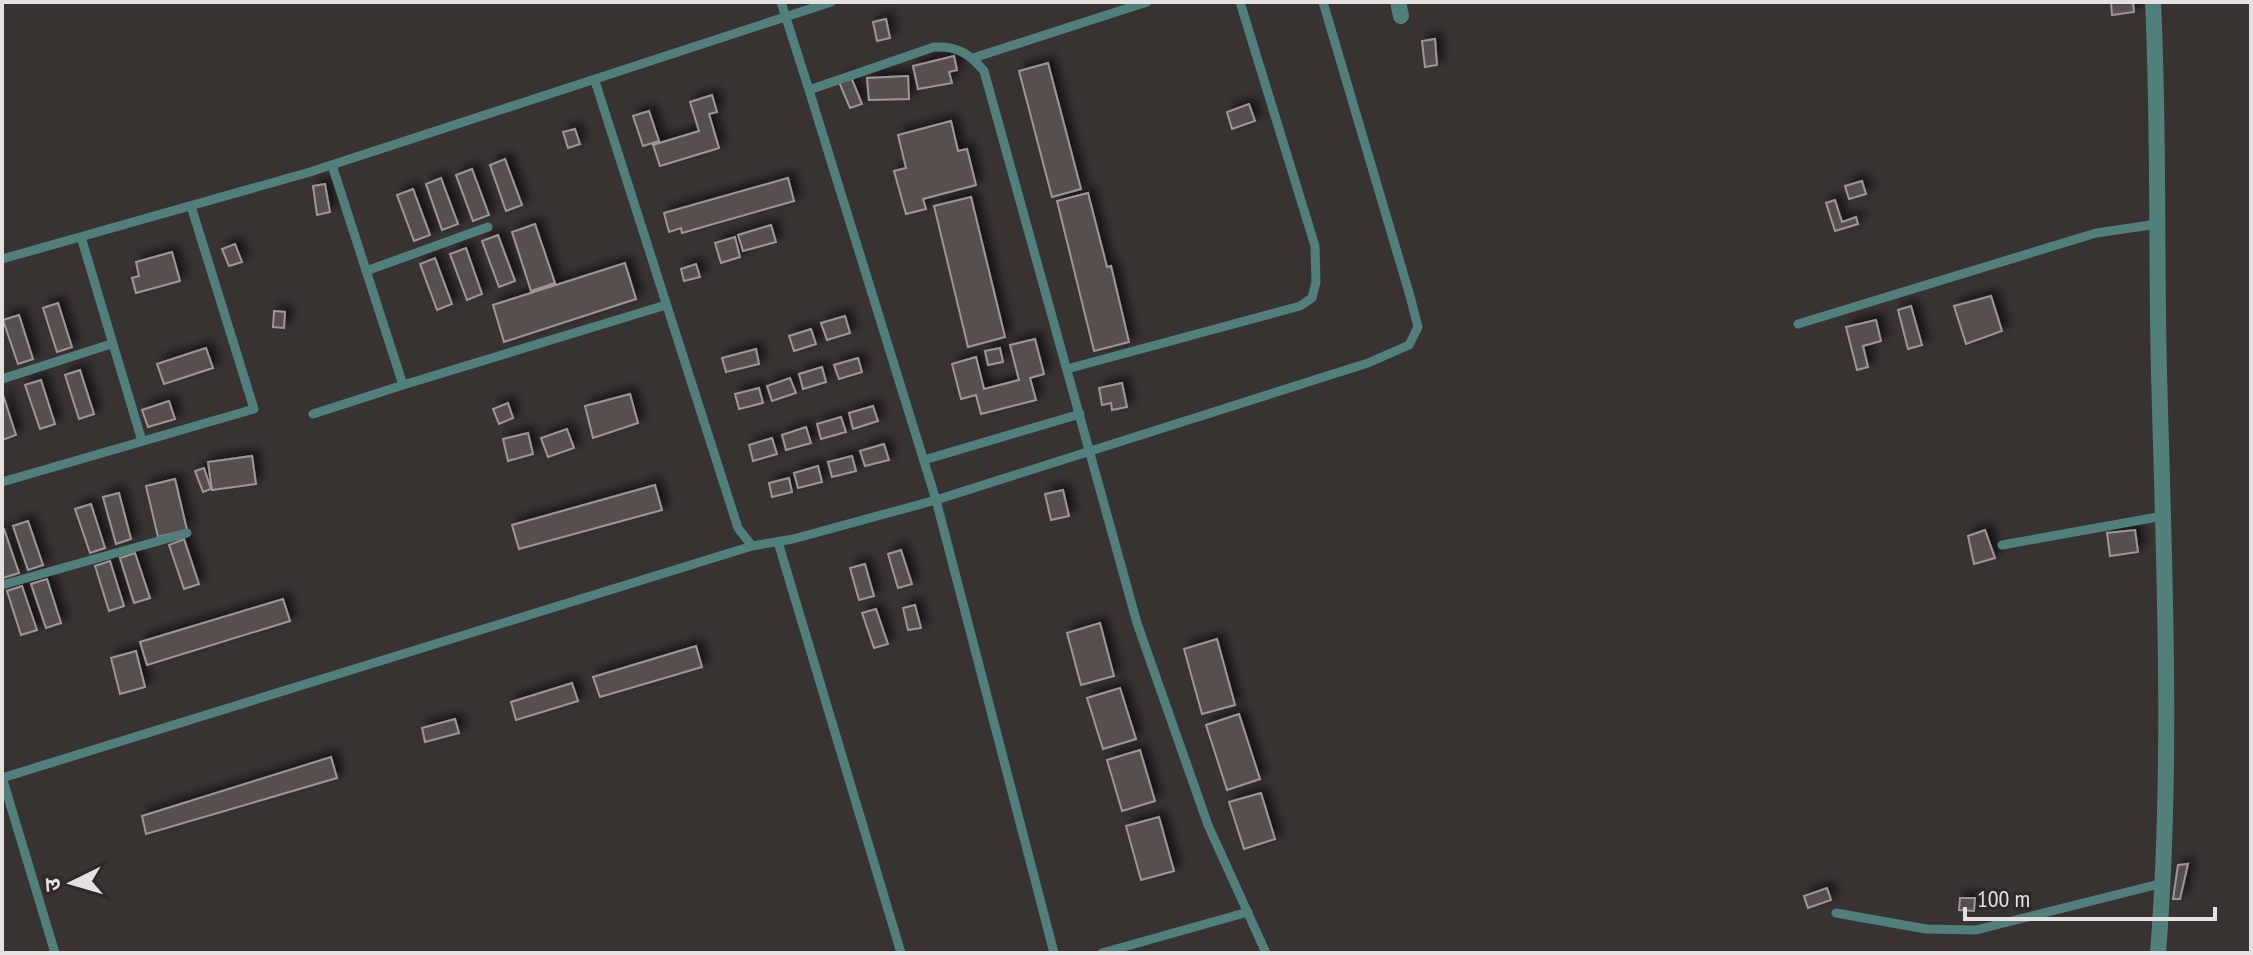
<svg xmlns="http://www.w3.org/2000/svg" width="2253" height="955" viewBox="0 0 2253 955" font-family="'PT Sans Narrow','Noto Sans Devanagari',sans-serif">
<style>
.building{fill:#564f4e;stroke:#9d9695;stroke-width:2;filter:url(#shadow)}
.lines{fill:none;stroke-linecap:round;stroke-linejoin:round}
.service{stroke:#517f7b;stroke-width:9}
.minor{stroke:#517f7b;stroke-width:16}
.tertiary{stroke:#517f7b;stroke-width:16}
</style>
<defs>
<filter id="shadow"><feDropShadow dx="6" dy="-6" stdDeviation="4" flood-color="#0009"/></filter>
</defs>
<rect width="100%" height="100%" fill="#383231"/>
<path class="building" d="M2111,2H2133L2134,12L2112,15Z
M886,19L890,38L877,41L873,22Z
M1435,39L1437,65L1425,67L1422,41Z
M954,56L957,70L949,72L952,83L918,89L913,66Z
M1048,63L1081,189L1052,197L1019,71Z
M908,76L909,99L869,100L867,78Z
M851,77L862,104L850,108L839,82Z
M712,95L717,112L709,114L719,148L660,166L653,145L699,131L690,102Z
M1249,104L1255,121L1232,129L1227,112Z
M649,111L659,141L643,146L633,116Z
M951,121L958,151L967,149L976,185L923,199L926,209L906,214L894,171L906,168L898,135Z
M575,129L580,144L568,148L563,132Z
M505,159L522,205L506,211L490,165Z
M472,169L489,215L473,221L456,175Z
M441,178L458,224L442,230L426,184Z
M788,178L794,201L682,233L681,228L669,232L664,213Z
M1862,181L1866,194L1849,199L1845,186Z
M325,184L330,212L317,215L313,186Z
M413,189L430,235L414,241L397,195Z
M1088,193L1107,267L1111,266L1129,342L1094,351L1057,201Z
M971,197L1005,337L968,347L934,206Z
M1835,200L1842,222L1856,217L1858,224L1835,231L1826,203Z
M535,224L555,283L531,291L512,232Z
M771,225L776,242L743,251L738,235Z
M498,235L515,281L499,287L482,241Z
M735,237L740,257L721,263L715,243Z
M235,244L242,262L229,266L222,249Z
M466,248L482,294L467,300L450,254Z
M172,252L180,281L136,293L132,278L139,276L136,262Z
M435,258L452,304L437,310L420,264Z
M625,263L636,299L504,342L493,305Z
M696,264L700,277L684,281L681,269Z
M1991,296L2002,331L1966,344L1954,306Z
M58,303L72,347L57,352L43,308Z
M1911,306L1922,345L1908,349L1898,310Z
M274,311L285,312L284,328L273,327Z
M19,315L33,359L18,364L3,320Z
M845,316L850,333L827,340L821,323Z
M1876,320L1881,341L1863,346L1868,367L1857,370L1846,327Z
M811,329L816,344L794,351L789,336Z
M1035,339L1044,374L1030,378L1036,400L981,414L976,395L961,399L952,364L976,357L984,389L1019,380L1010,345Z
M206,348L213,368L164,384L157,364Z
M1000,348L1003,362L988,365L985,351Z
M756,349L759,364L726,372L722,358Z
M858,358L862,372L839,379L834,365Z
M822,367L826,382L803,389L799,374Z
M80,370L94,414L79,419L65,375Z
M790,378L796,393L772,401L767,386Z
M41,380L55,424L40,429L25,385Z
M1122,383L1127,407L1112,410L1111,403L1102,405L1099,388Z
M759,388L763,403L739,409L735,394Z
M2,392L16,435L2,440Z
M630,394L638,423L593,438L585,406Z
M169,401L175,419L148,427L142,410Z
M508,403L513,418L499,424L493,409Z
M873,406L878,421L853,429L849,413Z
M841,417L846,432L821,439L817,424Z
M806,427L811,443L786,450L782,435Z
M567,429L574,448L548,457L541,438Z
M528,433L533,454L508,461L503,439Z
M772,438L777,454L753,461L749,445Z
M884,444L889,460L865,466L860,451Z
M252,456L256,484L212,490L208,462Z
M852,456L856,471L832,477L828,462Z
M818,466L822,482L798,488L794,473Z
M204,468L211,489L203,492L195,471Z
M789,478L792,492L772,497L769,483Z
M175,479L187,530L158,537L146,486Z
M655,485L662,510L519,549L512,525Z
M1063,490L1069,516L1051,520L1045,494Z
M119,493L131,539L116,544L103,497Z
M91,504L105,548L90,553L75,509Z
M28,521L43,565L28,570L13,526Z
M2,529H4L19,573L3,578Z
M1985,530L1995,558L1974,564L1968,536Z
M2135,530L2138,552L2110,556L2107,533Z
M184,539L199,584L184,589L169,545Z
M901,550L912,584L898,588L888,554Z
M135,553L150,598L134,603L120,558Z
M110,561L124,606L109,611L95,566Z
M865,564L874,596L859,600L850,568Z
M47,579L61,623L46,628L31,584Z
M22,586L37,630L21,635L7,591Z
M283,599L290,621L147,665L140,642Z
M915,605L921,628L908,630L903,608Z
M876,609L888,644L874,648L862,613Z
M1100,623L1114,676L1081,685L1067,633Z
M1217,639L1235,705L1202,714L1184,649Z
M696,646L702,667L600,697L593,677Z
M136,651L145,687L120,694L111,658Z
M572,683L578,701L516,720L511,702Z
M1120,688L1136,739L1103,749L1087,698Z
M1239,714L1260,779L1227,790L1206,725Z
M455,719L459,733L425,742L422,728Z
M1140,750L1155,801L1122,811L1107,760Z
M331,757L337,778L146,834L142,816Z
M1261,793L1275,839L1244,849L1229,802Z
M1159,817L1174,871L1141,880L1126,826Z
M2188,864L2180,899H2173L2178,865Z
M1827,888L1831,900L1808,908L1804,896Z
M1960,898H1975L1974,911L1959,910Z"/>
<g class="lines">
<path class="service" d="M781,2L809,90L934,47C957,46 969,53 984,71L1137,623L1208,825L1266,953
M973,58L1147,2
M595,81L738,528L752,546
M809,90L936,500L1054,953
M332,165L403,385L666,305
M81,237L142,441
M2,259L310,172L831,2
M366,271L488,227
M1798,324L2096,233L2158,224
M1067,369L1300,306L1312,298L1316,282L1315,246L1240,2
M2,379L111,344
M313,414L403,385
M924,460L1080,414
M2,482L254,409L191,206
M778,542L901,953
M2002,545L2163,516
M2,585L187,533
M2,777L55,953
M2,778L752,546L793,539L936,500L1368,363L1409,345L1418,327L1410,296L1323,2
M1836,913L1926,929L1976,930L2163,883
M1102,953L1248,912"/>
<path class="minor" d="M1398,2L1401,16"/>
<path class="tertiary" d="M2153,2C2159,125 2156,248 2159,372C2164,565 2173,760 2158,953"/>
</g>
<rect width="2253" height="955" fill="none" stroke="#e5e1e0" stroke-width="8"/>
<g transform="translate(72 883) rotate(265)" stroke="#2e2827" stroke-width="6" paint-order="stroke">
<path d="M0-6L14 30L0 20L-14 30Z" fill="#e5e1e0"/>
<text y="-12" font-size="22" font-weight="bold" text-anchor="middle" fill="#e5e1e0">उ</text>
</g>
<path d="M1965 907v12h250v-12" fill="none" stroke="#e5e1e0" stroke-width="4"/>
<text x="1977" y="907" font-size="24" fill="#e5e1e0" stroke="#2e2827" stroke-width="6" paint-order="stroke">100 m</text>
</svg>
